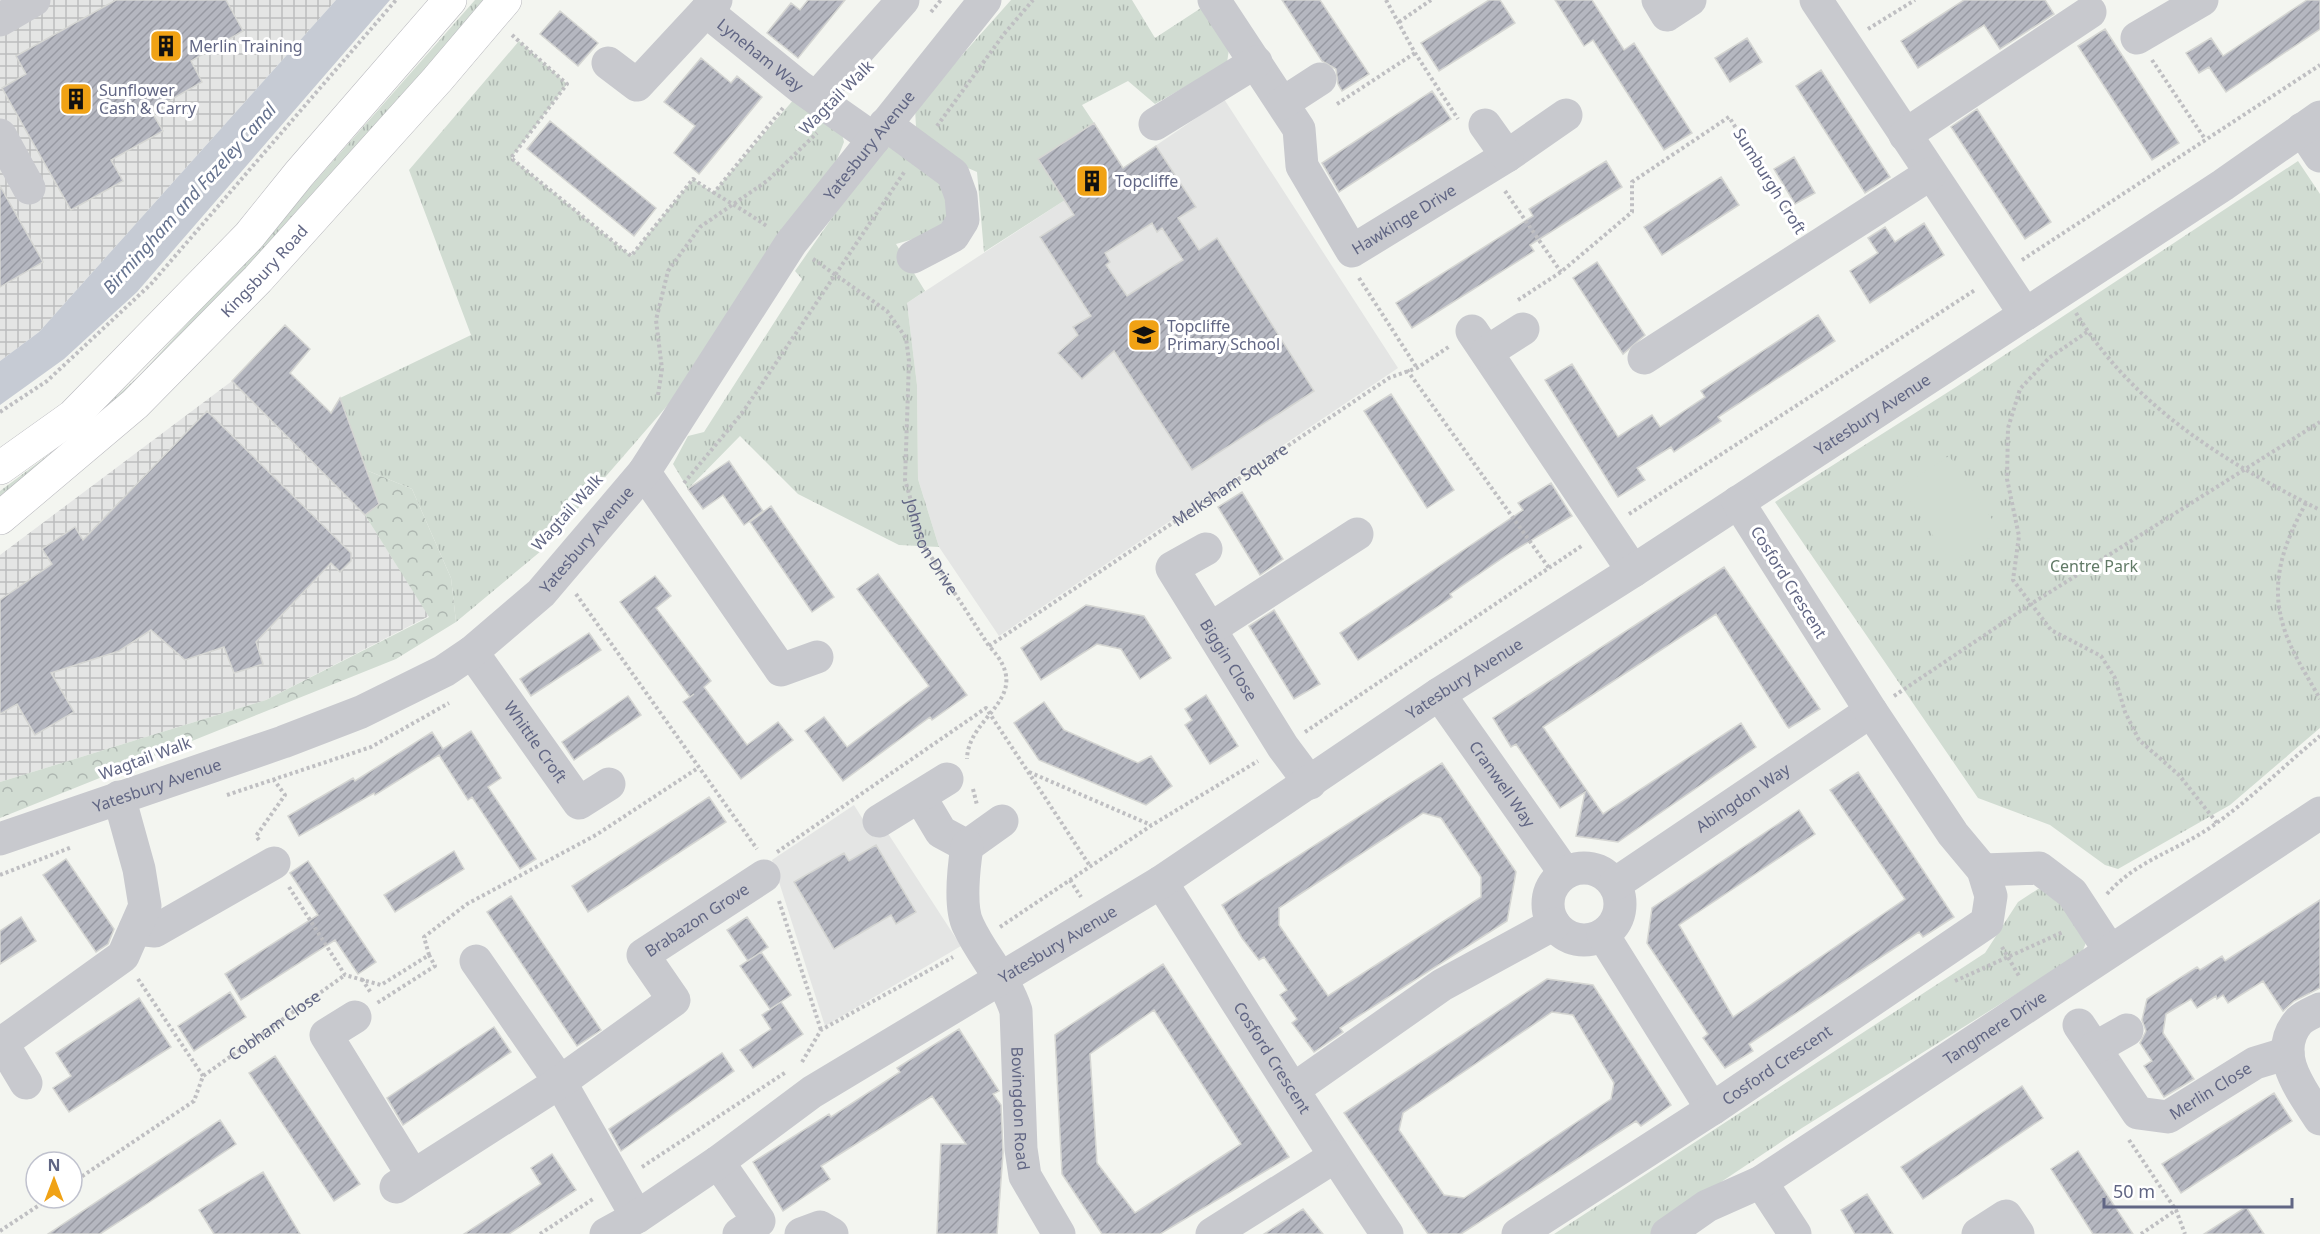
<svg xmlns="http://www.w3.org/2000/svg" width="2320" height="1234" viewBox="0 0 2320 1234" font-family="'Noto Sans',sans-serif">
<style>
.built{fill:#e4e5e4}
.industrial{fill:url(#industrial-grid)}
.grass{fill:url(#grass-tufts)}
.forest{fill:url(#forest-crowns)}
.pitch{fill:#d1dcd2}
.water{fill:#c6cbd4}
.building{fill:url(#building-hatch);stroke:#d5d6d3;stroke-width:1.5;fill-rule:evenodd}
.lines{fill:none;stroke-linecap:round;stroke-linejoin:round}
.highway-casing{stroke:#b8b8bd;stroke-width:34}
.path{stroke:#bfbfc2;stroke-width:4;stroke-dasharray:3 3;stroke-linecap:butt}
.minor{stroke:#c8c9ce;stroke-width:33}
.highway{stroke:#fff;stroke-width:33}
.labels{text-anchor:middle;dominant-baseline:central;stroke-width:6;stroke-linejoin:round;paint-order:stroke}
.poi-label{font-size:16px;fill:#616684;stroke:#fff;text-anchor:start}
.street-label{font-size:16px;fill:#616684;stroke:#fff}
.park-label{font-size:16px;fill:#617a66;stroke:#fff}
.water-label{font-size:18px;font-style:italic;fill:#66738f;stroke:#fff}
</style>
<defs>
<pattern id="industrial-grid" width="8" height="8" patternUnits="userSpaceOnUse" patternTransform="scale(1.5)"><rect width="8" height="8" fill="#e4e5e4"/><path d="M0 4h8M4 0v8" fill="none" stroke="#bcbdbe"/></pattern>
<pattern id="grass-tufts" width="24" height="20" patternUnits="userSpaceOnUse" patternTransform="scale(1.5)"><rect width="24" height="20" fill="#d1dcd2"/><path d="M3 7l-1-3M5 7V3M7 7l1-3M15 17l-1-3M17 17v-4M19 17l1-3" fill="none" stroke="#adb6b0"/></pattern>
<pattern id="forest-crowns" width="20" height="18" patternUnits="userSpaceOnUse" patternTransform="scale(1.5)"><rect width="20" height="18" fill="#d1dcd2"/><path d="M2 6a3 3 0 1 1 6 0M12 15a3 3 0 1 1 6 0" fill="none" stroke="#adb6b0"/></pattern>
<pattern id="building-hatch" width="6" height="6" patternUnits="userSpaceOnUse" patternTransform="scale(1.5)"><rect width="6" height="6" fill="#b5b7c0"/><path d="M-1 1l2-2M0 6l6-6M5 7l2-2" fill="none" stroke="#9799a2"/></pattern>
</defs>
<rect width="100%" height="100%" fill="#f3f5f0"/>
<path class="built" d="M1224,99L1398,368L999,636L939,547L918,479L917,385L907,303L1065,200L1140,194L1123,168Z
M854,805L874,837L887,832L961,946L825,1026L772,860Z"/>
<path class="industrial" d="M0,0H336L39,332L0,361Z
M232,381L365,515L429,616L266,700L0,782V555Z"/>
<path class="grass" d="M475,0H491L204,326L0,499V491L59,447L139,376L252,253Z
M1011,0H1132L1155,38L1201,8L1229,49L1227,63L1155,104L1128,81L1082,105L1094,123L1038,159L1065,200L984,252L977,172L952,161L916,127L915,108Z
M519,41L567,84L511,158L631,256L693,179L713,193L795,98L841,130L844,142L836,162L680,391L541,551L456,622L451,578L412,489L366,470L340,398L471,335L409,170Z
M893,146L943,182L951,225L934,233L896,244L925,291L907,303L917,385L918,479L939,547L899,545L798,494L740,436L688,489L673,464L688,436L704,432L802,279L795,271L880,149Z
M2298,161L2320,194V728L2230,805L2118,869L2105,865L2050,825L1978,798L1775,502L1956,387Z
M2038,889L2056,890L2087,940L2082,953L1802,1128L1724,1180L1651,1234H1554L1985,953L2018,902Z"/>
<path class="forest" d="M366,470L412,489L451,578L456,622L396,659L0,818V782L266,700L429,617L365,515L379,504Z"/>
<path class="pitch" d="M1949,456L2000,531L1951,563L1901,487Z"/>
<path class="water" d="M336,0H390L137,292L64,359L0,405V361L39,332Z"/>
<path class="building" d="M116,0H226L243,31L191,61L202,82L151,111L163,131L111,160L123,181L71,210L2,88L26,74L16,56Z
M808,0H845L798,58L767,33L791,3L800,10Z
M1282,0H1320L1369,74L1342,91L1338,84L1336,69L1322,61Z
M1489,0H1500L1515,23L1439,71L1421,43Z
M1555,0H1592L1624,50L1634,43L1692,133L1664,150L1593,40L1584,46Z
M1964,0H2045L2054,14L2000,49L1984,25L1918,68L1901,41Z
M2307,0H2320V29L2226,92L2209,67L2199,73L2186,53L2211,38L2223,56Z
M560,11L598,43L578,66L540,34Z
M2105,29L2179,143L2152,160L2078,46Z
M1747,38L1762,62L1730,82L1715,58Z
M701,58L731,83L737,76L762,97L699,174L674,153L695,126L664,102Z
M1821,70L1890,177L1865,193L1796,86Z
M1432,91L1451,119L1339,192L1322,163Z
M1977,109L2051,222L2025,239L1951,127Z
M550,121L656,208L634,236L527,149Z
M1094,123L1123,168L1156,146L1196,207L1178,218L1199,250L1217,238L1314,391L1192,470L1114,351L1082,379L1058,353L1078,335L1073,327L1091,316L1040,237L1074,215L1038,159ZM1152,223L1157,232L1162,228L1183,260L1127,296L1106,265L1110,262L1105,253Z
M1794,157L1815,193L1795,204L1774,169Z
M1606,161L1622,187L1530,245L1534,251L1412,328L1396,303L1533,216L1529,209Z
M1721,177L1739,205L1662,255L1644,227Z
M0,186L43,262L0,287Z
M1924,223L1944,255L1870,303L1850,271L1878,253L1868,238L1885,227L1895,242Z
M1597,262L1645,335L1623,354L1573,278Z
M1818,315L1835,341L1718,417L1721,421L1674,452L1671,447L1637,468L1645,480L1618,497L1545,380L1572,364L1618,437L1652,415L1660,427L1705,397L1701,391Z
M285,325L310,349L290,373L331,413L340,398L379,504L365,515L232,381Z
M1391,394L1454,490L1427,508L1364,411Z
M207,411L351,553V561L340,572L331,563L256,642L263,664L234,673L224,647L185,660L151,630L119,651L51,673L74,712L35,735L17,704L0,714V600L52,564L42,549L75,527L83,540Z
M729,461L763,511L744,525L723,495L703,509L688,489Z
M1551,483L1572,516L1510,553L1450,594L1452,597L1358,660L1340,633L1523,510L1518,503Z
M1242,492L1283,559L1260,575L1218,507Z
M771,506L834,597L812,612L750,522Z
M1724,567L1820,709L1789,728L1787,726L1716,614L1543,727L1603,814L1741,723L1756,747L1618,842L1576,836L1585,792L1560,808L1516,744L1511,747L1493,718Z
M878,574L967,695L932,720L930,717L843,781L805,731L824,717L847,747L929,686L857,589Z
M655,576L671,596L656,608L711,681L704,687L747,745L778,722L793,740L741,779L683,702L694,694L690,697L620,602Z
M1086,605L1144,616L1171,658L1140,679L1121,649L1097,644L1041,680L1021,648Z
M1274,610L1320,684L1294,699L1249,626Z
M589,633L601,650L531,696L520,679Z
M1206,695L1238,746L1210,764L1185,725L1192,720L1185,709Z
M628,696L641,715L574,760L562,742Z
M1044,702L1064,730L1138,763L1151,756L1172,786L1146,805L1039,760L1014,723Z
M471,731L501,778L488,787L536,859L520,869L472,797L468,800L439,755L375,795L374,793L299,836L288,816L353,778L355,781L432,732L443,749Z
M1442,763L1516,872L1507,921L1340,1028L1343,1032L1314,1052L1292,1023L1297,1019L1280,995L1287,990L1264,957L1259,960L1242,938L1222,905ZM1423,813L1441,818L1481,877V897L1328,996L1279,925V908Z
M1858,772L1954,917L1923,937L1919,932L1749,1044L1753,1051L1725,1068L1703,1038L1708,1034L1647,943L1652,908L1799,810L1815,834L1679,925L1733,1017L1905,899L1830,790Z
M709,797L726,822L588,912L572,886Z
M876,845L916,912L896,924L891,915L834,949L794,882L844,853L849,861Z
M454,851L464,869L395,912L384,895Z
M66,859L114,929L108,944L96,952L43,875Z
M308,861L376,962L358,974L335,940L241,1000L225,974L318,915L290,873Z
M511,896L601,1030L577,1046L487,912Z
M2320,900V988L2294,1001L2283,1011L2263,981L2228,1003L2223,995L2217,999L2216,996L2197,1008L2191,999L2166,1014L2163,1033L2194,1079L2164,1097L2144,1066L2152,1061L2140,1043L2146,1031L2142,1020L2147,999L2197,967L2200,970L2222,956L2225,961Z
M21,917L36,941L0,964V931Z
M747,917L768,947L748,961L727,930Z
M761,952L791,995L770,1009L740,966Z
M1163,964L1289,1157L1160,1234H1102L1062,1174L1055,1035ZM1154,1010L1241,1144L1135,1213L1097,1163L1090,1054Z
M1547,979L1593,985L1671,1105L1641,1126L1636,1121L1461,1234H1428L1344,1113ZM1552,1012L1573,1015L1614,1083L1611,1099L1464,1198L1444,1195L1399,1130L1403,1113Z
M230,992L246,1017L194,1051L178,1026Z
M139,998L171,1047L69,1112L53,1088L71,1076L56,1053Z
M781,1002L803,1034L753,1068L740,1050L771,1029L762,1015Z
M494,1027L511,1052L403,1125L387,1098Z
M959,1029L999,1091L993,1094L1001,1105L1003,1153L997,1234H937L941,1144H966L932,1096L821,1166L830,1179L783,1211L753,1162L829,1114L831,1117L900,1072L897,1068Z
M722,1053L734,1071L621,1151L609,1129Z
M275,1056L360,1184L334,1201L249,1073Z
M2022,1086L2043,1118L1923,1199L1901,1167Z
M2274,1093L2292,1121L2181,1193L2162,1164Z
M220,1120L236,1144L145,1205L100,1234H48Z
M2078,1151L2133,1234H2093L2051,1169Z
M552,1154L576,1190L509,1234H464L541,1184L531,1168Z
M263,1172L300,1234H214L199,1210Z
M1867,1194L1893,1234H1855L1841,1210Z
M2246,1207L2264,1234H2204Z
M1303,1209L1323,1234H1264Z"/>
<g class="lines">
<defs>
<g id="highway">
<path d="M0,468L73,416L249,236L299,174L450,0"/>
<path id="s18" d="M0,518L135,404L258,279L437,80L505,0"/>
</g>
</defs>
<use href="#highway" class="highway-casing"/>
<g class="path">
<path d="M1386,0L1415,53L1458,119"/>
<path d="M931,12L941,0"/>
<path d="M1399,22L1431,0"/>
<path d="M1868,29L1915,0"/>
<path d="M512,35L567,84L511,158L631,256L693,179C717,196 743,209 768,227"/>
<path d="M2152,60L2205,139"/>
<path d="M1337,104L1415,53"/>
<path d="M937,126L1004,34L1033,0"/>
<path d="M1505,191L1561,272"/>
<path d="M713,194L783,108"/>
<path id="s1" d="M813,259L887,311L906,338L909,361L905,480L924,546L989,646C1038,698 968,714 967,759"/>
<path d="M2022,260L2320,65"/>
<path d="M1359,278L1417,368"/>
<path d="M1518,300L1561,272L1632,212V182L1729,117L1797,225"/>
<path d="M2076,313C2134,407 2223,461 2320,510"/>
<path d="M2087,332L2049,358L2020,389L2008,428L2007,479L2019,536L2013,580L2051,630L2101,656L2115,678L2125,712L2139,740L2179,775L2217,823"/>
<path d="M1407,370L1549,568"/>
<path d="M658,395L662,369L656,320L668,271L700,227L767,181L817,133"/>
<path d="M0,412L47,381L151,284L396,0"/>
<path d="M684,483L743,412L905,171"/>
<path d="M2306,503C2284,543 2269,582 2284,628C2291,652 2308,677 2320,699"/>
<path d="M1629,514L1975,290"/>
<path d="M576,594L757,849"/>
<path id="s2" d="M989,646L1389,378L1417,368L1450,346"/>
<path d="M1894,696L2031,604L2320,422"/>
<path d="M1305,732L1583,545"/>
<path d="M1029,772L1151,825"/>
<path d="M973,789L977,805"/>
<path d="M227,795L371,747L449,703"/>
<path d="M259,840L256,836L285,795L274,780"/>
<path d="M777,852L986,708L1090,866"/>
<path d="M0,875L72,847"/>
<path d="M1070,880L1081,897"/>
<path d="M289,887L345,975L381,985L429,955L435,966L377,1003"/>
<path d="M2107,894C2139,858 2181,850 2218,822C2254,796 2286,764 2320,736"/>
<path d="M779,901L821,1030"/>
<path d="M1000,927L1152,825L1258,761"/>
<path d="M2002,947L2019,976"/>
<path d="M429,955L424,937L467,904L596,835L698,768"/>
<path d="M138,979L203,1076"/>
<path d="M362,979L371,993"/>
<path d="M1955,981L2063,932"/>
<path d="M802,1062L821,1030L953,957"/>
<path d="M2129,1140L2176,1210L2185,1234"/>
<path d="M642,1167L786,1072"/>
<path id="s3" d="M72,1183L194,1101L203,1076L345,975"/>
<path d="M0,1231L50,1198"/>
<path d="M540,1234L593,1199"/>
<path d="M2141,1234L2176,1210"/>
</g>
<g class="minor">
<path id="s4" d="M1214,0L1299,129L1302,166L1352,251L1507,156L1566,115"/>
<path d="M1658,0L1667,15L1690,0"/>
<path d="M1816,0L2025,314"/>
<path id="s5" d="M706,11L800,87L874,139"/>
<path d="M0,20L34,0"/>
<path d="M2137,38L2202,0"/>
<path d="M608,63L637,85L716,0"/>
<path d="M816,98L903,0"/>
<path d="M1283,103L1320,79"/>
<path d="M885,124L953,174L961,196L963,220L953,236L913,257"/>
<path d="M1155,124L1256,62"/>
<path d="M1485,125L1507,156"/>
<path d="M2302,129L2320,156"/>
<path d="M0,135L29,188"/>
<path d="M1905,135L2090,12"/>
<path d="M1472,331L1633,571"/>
<path d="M1487,352L1523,329"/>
<path d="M1644,358L1930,174"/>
<path d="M644,472L781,670L817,657"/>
<path id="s6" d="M1206,549L1172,568L1283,747L1310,783"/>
<path d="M1210,629L1357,534"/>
<path id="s7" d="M472,652L579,803L609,784"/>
<path id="s8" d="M1439,694L1565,873"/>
<path d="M920,797L941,832L967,846L1002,821"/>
<path d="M879,821L947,779"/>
<path id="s9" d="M0,839L283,742L361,712L444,671L472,652L541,593L644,472L791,243L985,0"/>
<path id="s10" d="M967,846C964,866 959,907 968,925C982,956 1006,979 1016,1011L1021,1149L1025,1176L1059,1234"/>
<circle cx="1584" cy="904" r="36"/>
<path d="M1983,870L2039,868L2072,893L2110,951"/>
<path id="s11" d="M1161,882C1236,999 1309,1119 1387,1234"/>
<path id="s12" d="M1615,884L1871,711"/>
<path d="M135,929L155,931L274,863"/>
<path d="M1603,935L1712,1109"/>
<path d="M476,961L560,1082L637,1217"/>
<path d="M2320,1009C2314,1012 2304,1016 2299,1021C2271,1053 2302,1091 2320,1119"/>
<path d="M355,1017L326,1035L413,1176"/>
<path id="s13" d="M2079,1025L2138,1113L2168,1117L2255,1063L2288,1053"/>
<path d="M2095,1048L2127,1030"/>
<path d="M26,1083L2,1043L123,956L145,906L139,869L119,797"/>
<path d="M1294,1089L1442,985L1554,924"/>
<path d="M718,1162L759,1221L739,1234"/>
<path d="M1761,1182L1795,1234"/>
<path id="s14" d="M396,1187L560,1082L674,1000L643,955L764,876"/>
<path id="s15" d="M606,1234L637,1217L718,1162L812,1092L1161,882L1439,694L1633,571L2223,185L2320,117"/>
<path d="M801,1234L820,1227L832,1234"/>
<path d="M1212,1234L1334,1157"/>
<path id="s16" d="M1518,1234L1712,1109L1987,922L1991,896L1983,870L1953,834L1871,711L1738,502"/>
<path id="s17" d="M1667,1234L1707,1206L1761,1182L2320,813"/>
<path d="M1978,1234L2006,1216L2018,1234"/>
</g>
<use href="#highway" class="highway"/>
</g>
<defs>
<symbol id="building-square" viewBox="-11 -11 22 22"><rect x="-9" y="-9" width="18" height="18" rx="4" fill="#f0a215" stroke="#fff"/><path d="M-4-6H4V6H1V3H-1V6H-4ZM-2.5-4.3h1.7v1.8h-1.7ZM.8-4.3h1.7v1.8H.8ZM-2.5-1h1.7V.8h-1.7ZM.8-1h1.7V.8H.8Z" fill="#111"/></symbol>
<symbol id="school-square" viewBox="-11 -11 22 22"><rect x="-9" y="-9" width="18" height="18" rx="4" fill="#f0a215" stroke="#fff"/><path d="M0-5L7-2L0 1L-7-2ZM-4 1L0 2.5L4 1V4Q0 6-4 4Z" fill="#111"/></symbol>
</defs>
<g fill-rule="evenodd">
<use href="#building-square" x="147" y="27" width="38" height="38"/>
<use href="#building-square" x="57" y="80" width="38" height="38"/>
<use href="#building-square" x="1073" y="162" width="38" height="38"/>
<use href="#school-square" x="1125" y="316" width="38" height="38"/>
</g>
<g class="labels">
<g class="poi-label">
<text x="189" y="46">Merlin Training</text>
<text x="99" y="90">Sunflower<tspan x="99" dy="18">Cash &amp; Carry</tspan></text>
<text x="1115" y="181">Topcliffe</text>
<text x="1167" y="326">Topcliffe<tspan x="1167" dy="18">Primary School</tspan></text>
</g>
<g class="street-label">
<text stroke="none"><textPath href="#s5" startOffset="70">Lyneham Way</textPath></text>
<text transform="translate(836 97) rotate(-45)">Wagtail Walk</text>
<text stroke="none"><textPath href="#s9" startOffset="1156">Yatesbury Avenue</textPath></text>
<text transform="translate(1770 181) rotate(58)">Sumburgh Croft</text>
<text stroke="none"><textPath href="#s4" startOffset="351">Hawkinge Drive</textPath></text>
<text stroke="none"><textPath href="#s18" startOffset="362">Kingsbury Road</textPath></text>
<text stroke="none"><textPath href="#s15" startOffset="1509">Yatesbury Avenue</textPath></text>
<text stroke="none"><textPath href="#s2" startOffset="290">Melksham Square</textPath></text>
<text transform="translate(567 512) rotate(-48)">Wagtail Walk</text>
<text stroke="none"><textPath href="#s9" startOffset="670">Yatesbury Avenue</textPath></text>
<text stroke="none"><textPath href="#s1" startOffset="338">Johnson Drive</textPath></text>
<text transform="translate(1789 582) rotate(58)">Cosford Crescent</text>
<text stroke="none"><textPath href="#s6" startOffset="147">Biggin Close</textPath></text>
<text stroke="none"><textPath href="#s15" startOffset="1023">Yatesbury Avenue</textPath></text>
<text stroke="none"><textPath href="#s7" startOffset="110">Whittle Croft</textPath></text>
<text transform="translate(145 758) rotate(-20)">Wagtail Walk</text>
<text stroke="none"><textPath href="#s9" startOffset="166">Yatesbury Avenue</textPath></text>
<text stroke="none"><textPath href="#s8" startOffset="110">Cranwell Way</textPath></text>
<text stroke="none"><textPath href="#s12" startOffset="154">Abingdon Way</textPath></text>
<text stroke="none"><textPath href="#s14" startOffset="454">Brabazon Grove</textPath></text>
<text stroke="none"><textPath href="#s15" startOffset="537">Yatesbury Avenue</textPath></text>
<text stroke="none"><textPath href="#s3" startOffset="261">Cobham Close</textPath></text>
<text stroke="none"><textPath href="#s17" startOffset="388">Tangmere Drive</textPath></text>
<text stroke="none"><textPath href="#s11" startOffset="208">Cosford Crescent</textPath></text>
<text stroke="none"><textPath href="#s16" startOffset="309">Cosford Crescent</textPath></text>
<text stroke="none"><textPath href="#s13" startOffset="186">Merlin Close</textPath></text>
<text stroke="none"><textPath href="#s10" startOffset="276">Bovingdon Road</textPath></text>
</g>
<g class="park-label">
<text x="2094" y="566">Centre Park</text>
</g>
<g class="water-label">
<text transform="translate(189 198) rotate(-48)">Birmingham and Fazeley Canal</text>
</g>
</g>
<g transform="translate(54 1180)"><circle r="28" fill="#ffffff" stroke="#c0c2ce" stroke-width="1.5"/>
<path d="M0-4.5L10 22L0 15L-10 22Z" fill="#f0a215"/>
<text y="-9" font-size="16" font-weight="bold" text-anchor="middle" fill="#616684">N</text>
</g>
<path d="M2104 1198v9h188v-9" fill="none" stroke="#616684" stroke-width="3"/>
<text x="2113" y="1198" font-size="18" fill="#616684" stroke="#ffffff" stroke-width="4.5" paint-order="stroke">50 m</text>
</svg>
